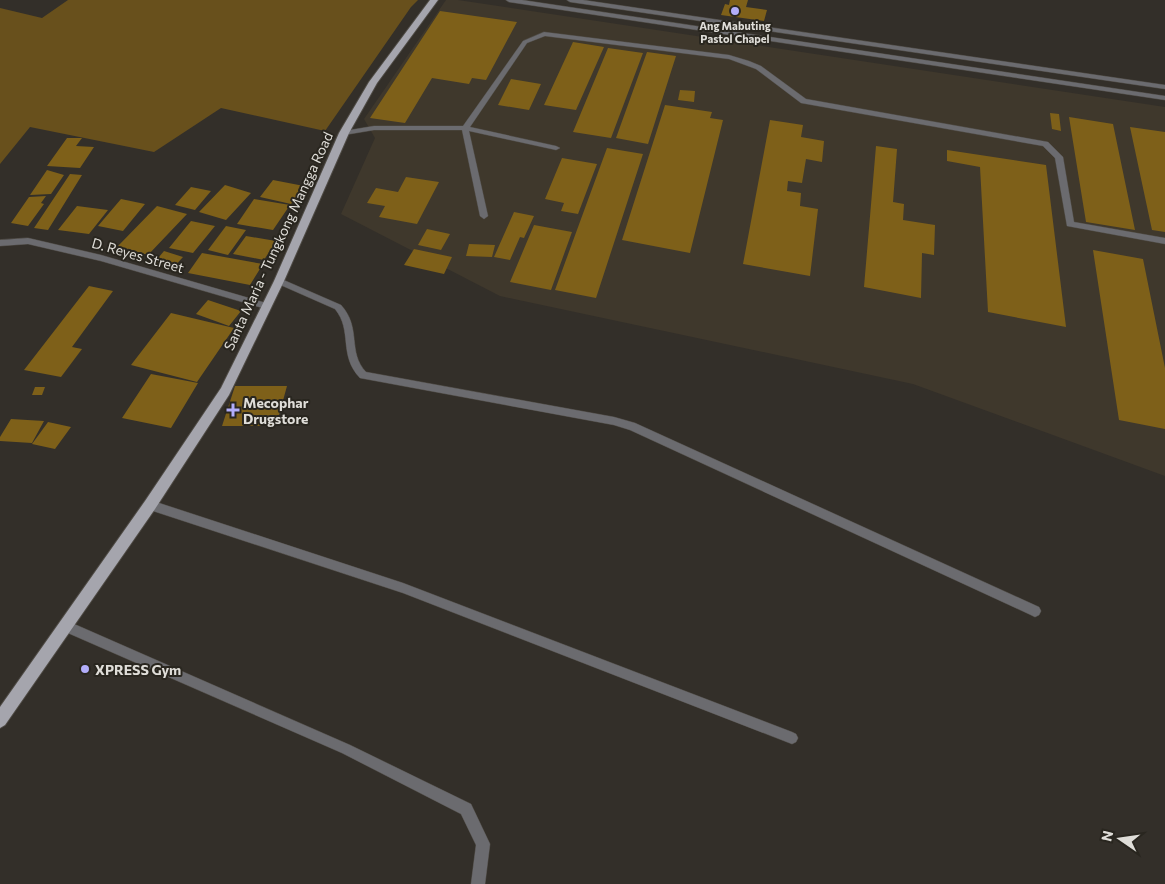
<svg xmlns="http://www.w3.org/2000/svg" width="1165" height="884" viewBox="0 0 1165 884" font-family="Commissioner,sans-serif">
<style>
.built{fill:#3f382c}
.green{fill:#68501c}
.building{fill:#7e6019}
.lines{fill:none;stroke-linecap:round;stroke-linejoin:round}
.service-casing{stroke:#4f4b45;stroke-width:1}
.minor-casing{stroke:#4f4b45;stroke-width:1}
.primary-casing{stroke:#4f4b45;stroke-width:2}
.service{fill:#6b6b6f;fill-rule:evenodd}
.minor{fill:#6b6b6f;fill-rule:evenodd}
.primary{fill:#a5a5ad;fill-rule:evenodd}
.poi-dot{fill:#b2adf9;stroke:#29261f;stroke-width:2}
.labels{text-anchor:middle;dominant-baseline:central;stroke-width:4;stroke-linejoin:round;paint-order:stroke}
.far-poi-label{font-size:11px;font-weight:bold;fill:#dfddd8;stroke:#29261f}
.street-label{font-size:14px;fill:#dfddd8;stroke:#29261f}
.poi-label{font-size:14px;font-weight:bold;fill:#dfddd8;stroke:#29261f;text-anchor:start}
</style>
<rect width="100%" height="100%" fill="#332f29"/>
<path class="built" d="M446,0H458L1165,107V476L913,384L500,296L341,214L375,138L364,119Z"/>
<path class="green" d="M68,0H418L411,7L325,131L221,108L154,152L30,127L0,164V8L42,18Z"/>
<path class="building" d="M730,0H748L746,7L767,10L764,21L721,15L725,4L729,5Z
M440,11L517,22L486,80L472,78L469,84L432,78L405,123L370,118Z
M573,42L604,47L576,110L544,105Z
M608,48L643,53L611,138L573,132Z
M647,52L676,56L648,144L616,138Z
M511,79L541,84L529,110L498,105Z
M680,90L695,91L694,102L678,100Z
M665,105L712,112L710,118L723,120L690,253L622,240Z
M1050,113L1059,114L1061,131L1052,129Z
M1069,117L1113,124L1135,230L1086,222Z
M770,120L803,125L801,137L824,141L822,162L806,159L802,183L788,181L787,191L801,193L800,206L818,209L810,276L743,264Z
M1130,127L1165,132V232L1152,230Z
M67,138H82L76,146L94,147L80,168L47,166Z
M876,146L897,149L893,202L904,204L903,220L935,225L934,255L922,253L921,298L864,287Z
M607,148L643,154L596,298L555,290Z
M947,150L1046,165L1066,327L988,312L980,167L947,161Z
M562,158L597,164L578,214L561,211L564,203L545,199Z
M47,170L64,175L51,194L30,195Z
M70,174L82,175L48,230L34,228Z
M406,177L439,182L417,224L379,217L385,206L367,203L376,188L398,192Z
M273,180L304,186L291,204L260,197Z
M225,185L251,193L226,220L199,212Z
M191,187L211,191L195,210L175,205Z
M46,196L41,203L44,204L28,226L11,223L29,197Z
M121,199L145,204L123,231L98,226Z
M254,199L290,205L273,230L237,224Z
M77,206L108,210L89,234L58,230Z
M157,206L187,214L148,255L118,246Z
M514,212L534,216L524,238L520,237L510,260L494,257Z
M191,221L215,226L193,253L169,248Z
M534,225L572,232L551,290L510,282Z
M226,226L246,230L228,255L208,250Z
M427,229L450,234L441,250L418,245Z
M246,236L276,241L264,260L233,254Z
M469,244L495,245L492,257L466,256Z
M414,249L452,257L444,274L404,265Z
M1093,250L1143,259L1165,368V429L1119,420Z
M164,251L183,257L173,268L154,263Z
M202,253L263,264L250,285L188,273Z
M89,286L113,291L72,347L82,349L61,377L24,370Z
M208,300L241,311L229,326L196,314Z
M171,313L234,328L197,382L131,365Z
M151,374L198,383L171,428L122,418Z
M235,386H287L276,426H222Z
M35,387H45L42,395H32Z
M11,419L44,421L32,443L0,441V437Z
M48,422L71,427L55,449L32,444Z"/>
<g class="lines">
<defs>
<path id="service" d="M544,32L729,55L749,61L761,66L806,99L1048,142L1063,157L1074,222L1165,238V244L1067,226L1055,158L1043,146L801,103L756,69L729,59L545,36L527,43L470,127L556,146L560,148L556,150L469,131L488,216L484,219L480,216L462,130H374L344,135L340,133L344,131L374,126H463L523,41Z"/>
<path id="minor" d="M506,0H522L1165,96V100L509,2Z
M567,0H583L1165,85V89L570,2Z
M28,238L101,255L266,303L270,306L266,309L101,261L28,244L0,246V240Z
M279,278L341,305C362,328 347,352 366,372L614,417L635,423L1039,607L1041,611L1039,615L1035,617L1031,615L630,430L614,425L360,378C338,355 353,331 335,309L276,283L275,281L276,279Z
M150,500L403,583L792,732L796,734L798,738L796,742L792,744L403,593L150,510L146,508L145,505L146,502Z
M65,620L350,745L471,804L490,844L485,884H471L476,845L461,814L342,753L61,630L59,626L61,622Z"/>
<path id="primary" d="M430,0H438L377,83L349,133L284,281L229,395L155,509L5,725L0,728V707L145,501L221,388L274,281L339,133L369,82Z"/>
</defs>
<use href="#service" class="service-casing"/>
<use href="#minor" class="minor-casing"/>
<use href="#primary" class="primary-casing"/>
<use href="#service" class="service"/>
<use href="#minor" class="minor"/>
<use href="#primary" class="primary"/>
</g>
<g class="poi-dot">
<circle cx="735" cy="11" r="5"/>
<path d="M230.5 402.5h5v5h5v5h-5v5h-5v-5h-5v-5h5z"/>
<circle cx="85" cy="669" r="5"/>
</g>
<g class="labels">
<g class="far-poi-label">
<text x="735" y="25">Ang Mabuting<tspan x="735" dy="13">Pastol Chapel</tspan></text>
</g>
<g class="street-label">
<text transform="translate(278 241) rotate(-65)">Santa Maria - Tungkong Mangga Road</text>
<text transform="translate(138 255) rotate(16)">D. Reyes Street</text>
</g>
<g class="poi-label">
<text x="243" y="402">Mecophar<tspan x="243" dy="16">Drugstore</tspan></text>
<text x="95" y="669">XPRESS Gym</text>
</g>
</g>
<g transform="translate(1120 839) rotate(283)" stroke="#29261f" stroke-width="4" paint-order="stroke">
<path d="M0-4L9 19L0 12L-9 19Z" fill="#dfddd8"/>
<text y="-8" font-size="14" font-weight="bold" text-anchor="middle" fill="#dfddd8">N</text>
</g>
</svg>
